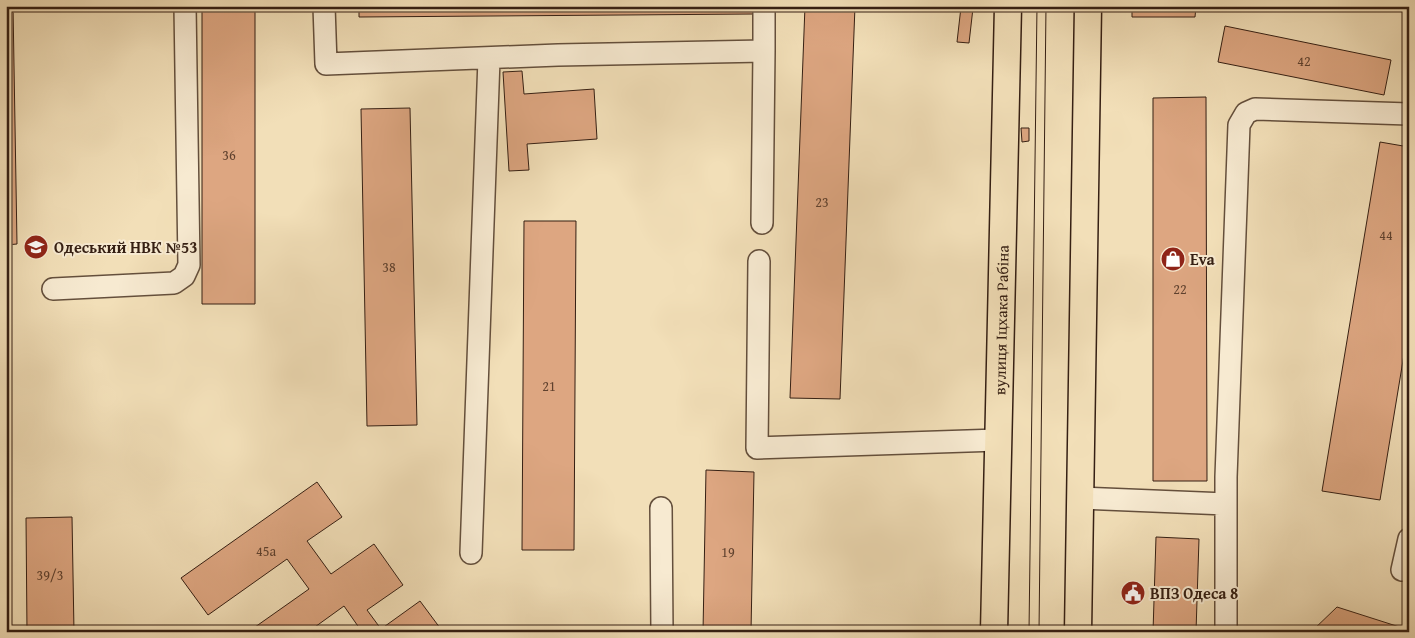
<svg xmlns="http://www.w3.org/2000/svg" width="1415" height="638" viewBox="0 0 1415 638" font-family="'Gentium Book Plus',serif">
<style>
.building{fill:#dda681;stroke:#351f13}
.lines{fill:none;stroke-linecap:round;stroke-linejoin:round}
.minor-casing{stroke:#644f3c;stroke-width:24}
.major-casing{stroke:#351f13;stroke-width:29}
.minor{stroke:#f7ead1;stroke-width:21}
.major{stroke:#f2dfb8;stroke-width:26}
.tram{stroke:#351f13;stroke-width:1}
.labels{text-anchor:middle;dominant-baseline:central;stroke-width:4;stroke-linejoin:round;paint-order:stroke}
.number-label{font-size:14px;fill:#5f412e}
.poi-label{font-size:16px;font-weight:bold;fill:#351f13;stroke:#f7ead1;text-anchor:start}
.street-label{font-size:16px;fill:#351f13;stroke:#f7ead1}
</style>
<rect width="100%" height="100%" fill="#f2dfb8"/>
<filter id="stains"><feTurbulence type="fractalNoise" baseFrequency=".004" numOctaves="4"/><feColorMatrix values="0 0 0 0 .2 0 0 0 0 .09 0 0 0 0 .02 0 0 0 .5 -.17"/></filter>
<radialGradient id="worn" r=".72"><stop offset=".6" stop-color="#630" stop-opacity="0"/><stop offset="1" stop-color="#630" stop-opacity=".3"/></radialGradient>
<path class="building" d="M6,6H13L17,244L6,245Z
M202,6H255V304H202Z
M359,6H754V14L359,17Z
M805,6H855L840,399L790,398Z
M1132,6H1196L1195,17H1132Z
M961,7L973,8L969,43L957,42Z
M1225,26L1391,60L1384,95L1218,62Z
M522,71L524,94L594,89L597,139L527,144L529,170L509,171L503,72Z
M1206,97L1207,481H1153V98Z
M410,108L417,425L367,426L361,109Z
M1021,128H1029V141L1022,142Z
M1380,142L1409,147V324L1380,500L1322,491Z
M524,221H576L574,550H522Z
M706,470L754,472L751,632H703Z
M317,482L342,517L307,541L331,574L374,544L403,585L367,610L381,629L420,601L443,632H362L344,606L308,632H248L309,589L287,559L208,615L181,578Z
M72,517L74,632H27L26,518Z
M1156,537L1199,539L1196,632H1153Z
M1337,607L1409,630V632H1311Z"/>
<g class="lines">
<defs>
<path id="minor" d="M324,6L326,64L558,55L764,51V6
M762,223L764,51
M759,261L757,448L998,440
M53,289L174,283L184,276L189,265L185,6
M1080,498L1226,504
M661,508L662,632
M471,553L489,59
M1402,570L1409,539
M1226,632V477L1239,125L1246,113L1255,109L1409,114"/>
<g id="major">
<path id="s1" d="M994,632L1008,6"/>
<path d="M1078,632L1088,6"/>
</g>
</defs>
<use href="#minor" class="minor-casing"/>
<use href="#major" class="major-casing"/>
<use href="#minor" class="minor"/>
<use href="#major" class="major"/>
<path class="tram" d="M1029,632L1037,6
M1039,632L1046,6"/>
</g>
<defs>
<symbol id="school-disc" viewBox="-11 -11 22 22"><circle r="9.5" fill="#8f2418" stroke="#f7ead1"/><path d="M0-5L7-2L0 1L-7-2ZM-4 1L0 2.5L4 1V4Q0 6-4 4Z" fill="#fff"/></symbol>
<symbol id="shop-disc" viewBox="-11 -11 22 22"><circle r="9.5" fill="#8f2418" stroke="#f7ead1"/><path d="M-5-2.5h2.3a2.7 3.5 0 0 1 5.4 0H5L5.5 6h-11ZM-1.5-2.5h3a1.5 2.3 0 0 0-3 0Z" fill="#fff"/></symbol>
<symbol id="civic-disc" viewBox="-11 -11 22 22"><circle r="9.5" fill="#8f2418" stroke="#f7ead1"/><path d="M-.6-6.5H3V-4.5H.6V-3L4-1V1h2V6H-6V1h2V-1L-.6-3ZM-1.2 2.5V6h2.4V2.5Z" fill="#fff"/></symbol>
</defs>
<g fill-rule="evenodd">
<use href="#school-disc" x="22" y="233" width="28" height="28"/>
<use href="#shop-disc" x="1159" y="245" width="28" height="28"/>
<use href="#civic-disc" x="1119" y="579" width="28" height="28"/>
</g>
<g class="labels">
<g class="number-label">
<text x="1304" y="61">42</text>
<text x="229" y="155">36</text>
<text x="822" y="202">23</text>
<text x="1386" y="235">44</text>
<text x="389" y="267">38</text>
<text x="1180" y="289">22</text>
<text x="549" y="386">21</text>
<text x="266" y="551">45а</text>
<text x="728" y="552">19</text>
<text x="50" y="575">39/3</text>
</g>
<g class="poi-label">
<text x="54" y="247">Одеський НВК №53</text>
<text x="1190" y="259">Eva</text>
<text x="1150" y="593">ВПЗ Одеса 8</text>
</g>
<g class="street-label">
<text stroke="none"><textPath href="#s1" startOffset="312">вулиця Іцхака Рабіна</textPath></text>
</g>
</g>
<rect width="1415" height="638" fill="none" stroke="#f2dfb8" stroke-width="25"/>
<rect x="8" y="8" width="1400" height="623" fill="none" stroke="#351f13" stroke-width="2.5"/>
<rect x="12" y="12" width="1390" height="613" fill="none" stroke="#351f13"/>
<rect width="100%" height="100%" filter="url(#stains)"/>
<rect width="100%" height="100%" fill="url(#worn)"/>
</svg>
